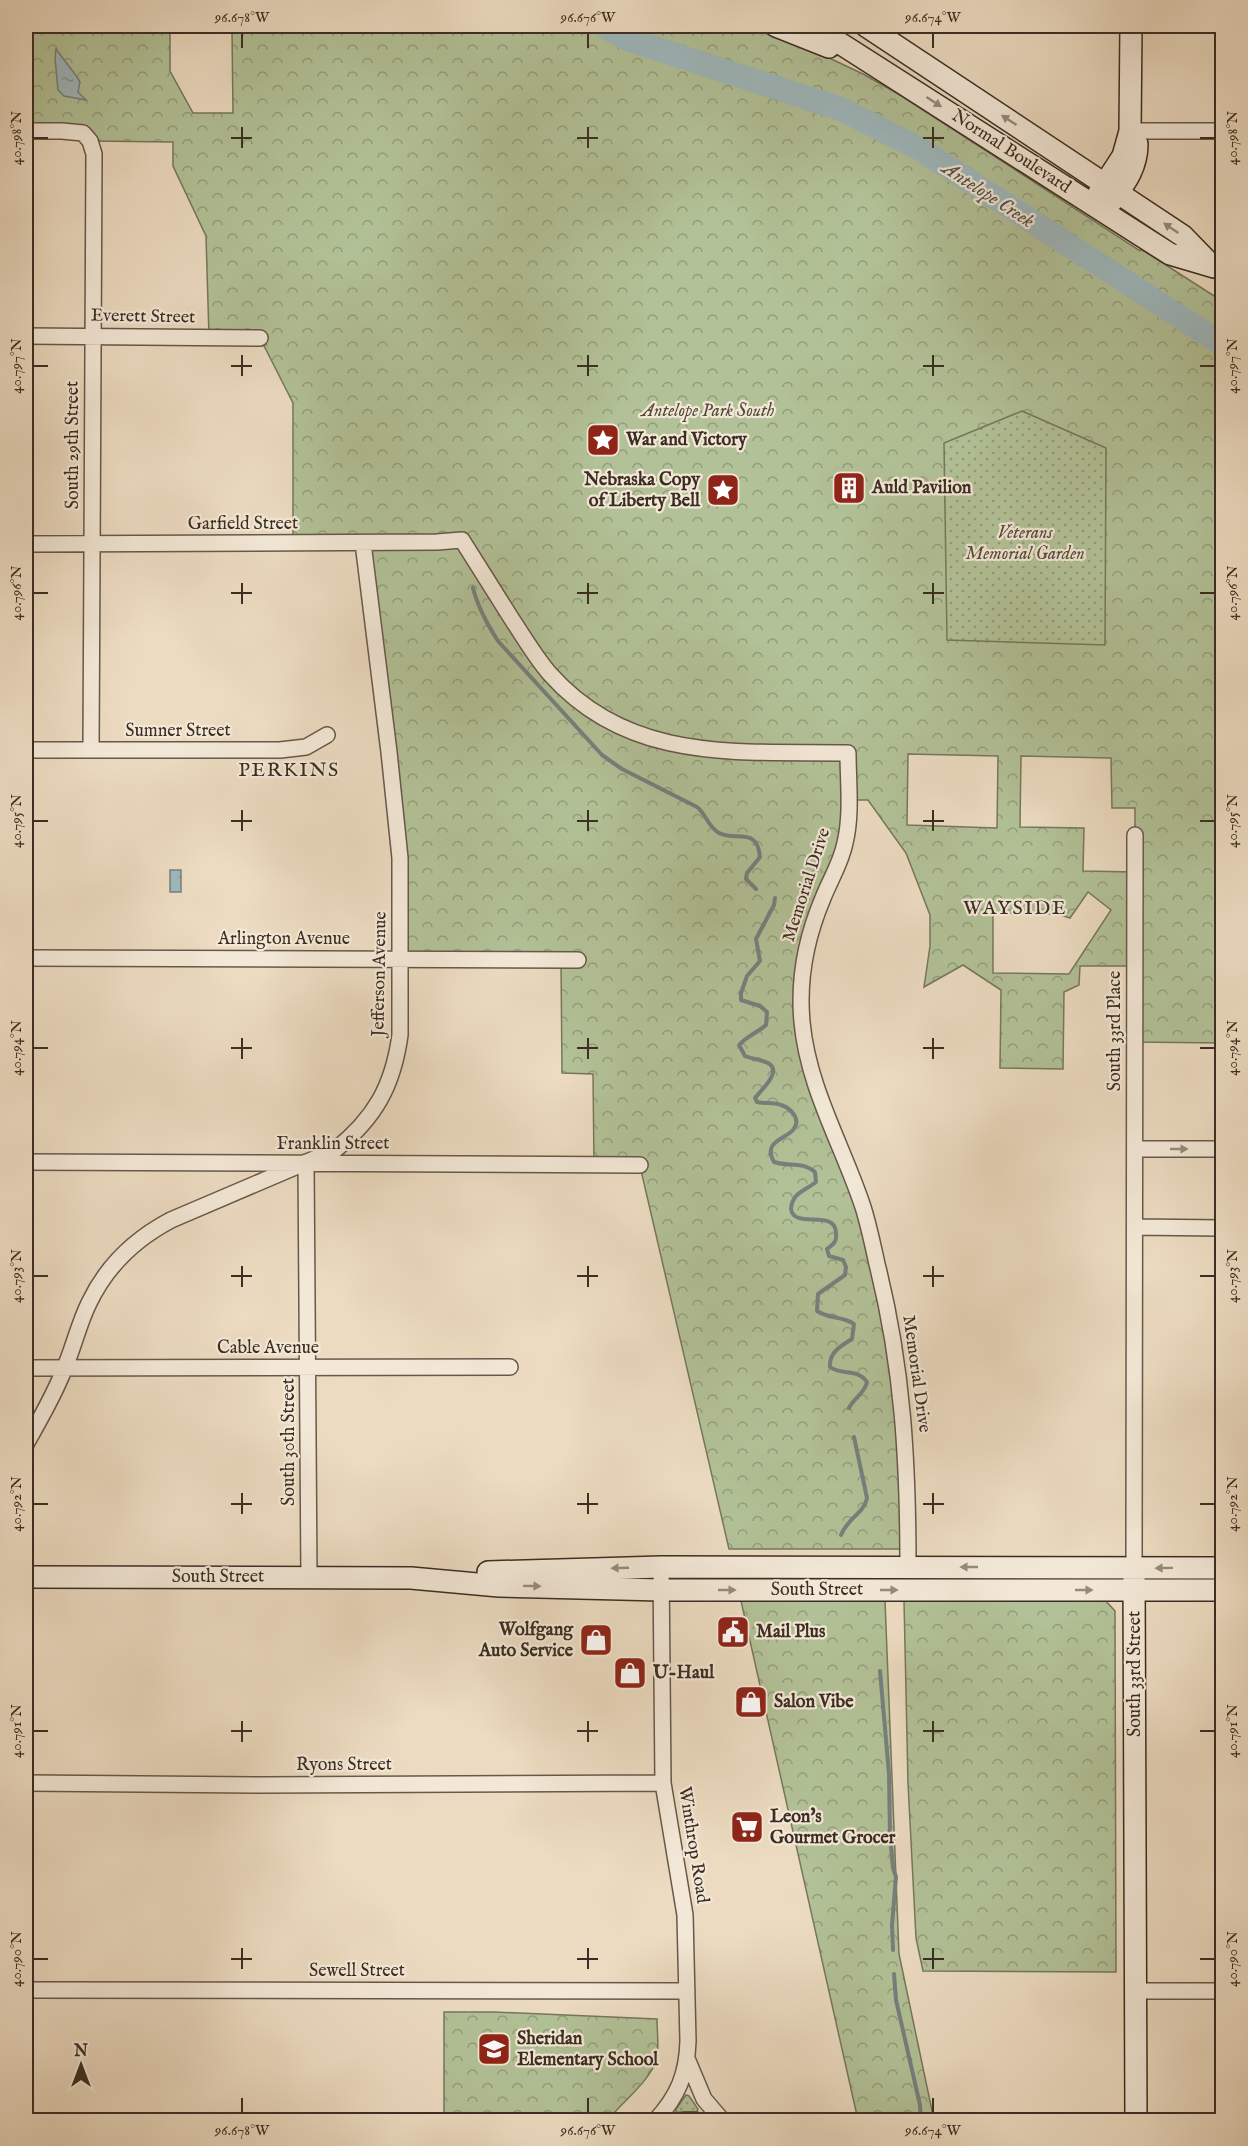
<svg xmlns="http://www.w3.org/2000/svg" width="1248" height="2146" viewBox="0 0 1248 2146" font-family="'IM FELL English',serif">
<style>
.forest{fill:url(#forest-crowns);stroke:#76775c;stroke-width:1.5;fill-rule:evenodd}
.garden{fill:url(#garden-dots);stroke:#76775c;stroke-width:1.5}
.water{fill:url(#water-ripples);stroke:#76807f;stroke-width:1.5}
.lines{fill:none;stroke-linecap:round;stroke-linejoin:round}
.stream{stroke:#76807f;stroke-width:4}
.river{stroke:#9eb8bd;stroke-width:24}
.street-casing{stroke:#67584a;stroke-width:18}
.secondary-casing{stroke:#3b2d22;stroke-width:24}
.street{stroke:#f3e8d7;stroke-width:15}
.secondary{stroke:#f3e8d7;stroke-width:21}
.oneway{fill:#978a7c}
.ticks{fill:none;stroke:#3b2d22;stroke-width:2}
.labels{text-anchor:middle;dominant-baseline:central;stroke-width:4.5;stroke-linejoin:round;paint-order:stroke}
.street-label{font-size:18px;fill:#3b2d22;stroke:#f3e8d7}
.park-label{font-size:18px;font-style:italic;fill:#534b39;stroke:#f3e8d7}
.poi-label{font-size:18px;font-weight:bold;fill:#3b2d22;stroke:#f3e8d7;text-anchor:start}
.water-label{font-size:20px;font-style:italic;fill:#545049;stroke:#f3e8d7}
.neighbourhood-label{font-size:20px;letter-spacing:1.5px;fill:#3b2d22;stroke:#f3e8d7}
.neatline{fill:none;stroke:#3b2d22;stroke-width:2}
.ticks-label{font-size:15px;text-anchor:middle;fill:#3b2d22}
</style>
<defs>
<pattern id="forest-crowns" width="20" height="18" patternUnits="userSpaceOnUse" patternTransform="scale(1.5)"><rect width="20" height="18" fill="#b2c197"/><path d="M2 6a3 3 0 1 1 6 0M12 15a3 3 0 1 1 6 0" fill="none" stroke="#929d7b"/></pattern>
<pattern id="garden-dots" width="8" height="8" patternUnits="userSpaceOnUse" patternTransform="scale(1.5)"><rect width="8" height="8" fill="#b2c197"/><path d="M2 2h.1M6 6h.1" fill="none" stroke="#929d7b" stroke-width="1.8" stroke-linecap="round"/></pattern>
<pattern id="water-ripples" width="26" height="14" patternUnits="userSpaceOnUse" patternTransform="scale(1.5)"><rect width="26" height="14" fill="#9eb8bd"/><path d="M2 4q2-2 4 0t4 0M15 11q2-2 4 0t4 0" fill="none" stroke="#829699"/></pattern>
</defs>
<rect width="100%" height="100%" fill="#ecdbc1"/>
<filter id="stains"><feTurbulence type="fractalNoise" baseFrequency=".00333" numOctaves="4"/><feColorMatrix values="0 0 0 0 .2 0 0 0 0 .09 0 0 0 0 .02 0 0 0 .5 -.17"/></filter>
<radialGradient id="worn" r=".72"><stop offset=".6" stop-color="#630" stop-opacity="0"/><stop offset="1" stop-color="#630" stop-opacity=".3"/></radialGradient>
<path class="forest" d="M26,26H170V71L193,113H233L232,31L295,30V26H740L774,36L825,56L863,74L900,95L1140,251L1141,249L1222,301V1043L1135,1042V966H1080L1079,985L1064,992L1063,1069L1000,1068L1001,990L963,965L924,987L930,946V915L906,853L868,800H848V811L817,910L801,1019L882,1284L908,1549H729L640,1166L594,1165L593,1074L562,1073L561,960L401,958L400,858L363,543H293V403L260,338L209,337L206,236L173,166V142L90,141L26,131ZM908,754L998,756L997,828L907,825ZM1021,756L1111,758L1112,808H1135V872L1083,871L1084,828L1020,827ZM1088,892L1111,910L1069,974L993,973V913L1058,914L1070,918Z
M1105,1600L1115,1611L1116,1972L923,1971L916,1938L908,1783L904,1601Z
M741,1601H885L899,1954L934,2120H858Z
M444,2012H494L657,2019C657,2031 659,2045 657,2057C652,2080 622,2102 608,2120H444Z"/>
<path class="garden" d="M1022,411L1106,448L1105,645L947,640L944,443Z
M686,2095L689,2096L698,2109L696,2113L676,2112V2109Z"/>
<path class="water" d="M56,49L77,77L80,82L78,92L86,100L64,96L58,90L55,58Z
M170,870H181V892H170Z"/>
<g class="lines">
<path class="stream" d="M473,588C478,608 487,624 498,641L602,755L622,769L697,807C706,814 708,827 719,833C736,842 757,826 760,857L747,873L746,879L756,889
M775,898L774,905L756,939L760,961L747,976L741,993V1000L760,1006L767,1012L766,1025C757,1033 747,1036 739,1045L745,1056C752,1059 762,1060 768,1063C783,1071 761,1090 755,1098L757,1102C765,1104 773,1102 781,1105C791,1108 802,1120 793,1130C785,1139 762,1142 774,1162C789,1167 802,1161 815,1172L816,1182C810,1187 802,1190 796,1196C793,1200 791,1204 791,1209C794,1230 835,1208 836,1233C837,1241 834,1244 827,1249L829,1256L843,1260L846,1267L845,1275L818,1294L817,1311C829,1319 843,1316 854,1324L852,1339C841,1346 829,1352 830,1367C842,1376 858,1368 867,1382C865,1393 854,1398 849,1408
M841,1535C848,1517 864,1514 867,1498L854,1437
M880,1671L889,1774L890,1835L893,1868L896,1877L892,1925L893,1950
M894,1974L896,2000L920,2105L921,2120"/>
<path class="river" d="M604,26L627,39L841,109L920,149L1222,344"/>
<defs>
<path id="street" d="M26,131H62L83,133L90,141L94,154L91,750
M1130,131H1222
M26,336L260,338
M26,544L437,542L462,540C479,567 496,594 513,621C525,639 536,658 550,674C630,764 739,751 848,753C848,782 852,814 845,843C841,863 830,880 823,898C806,938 798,979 802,1022C808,1088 843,1146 863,1207C869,1226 873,1246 877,1264C903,1367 908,1462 908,1567
M26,750H280L306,747L327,735
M26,958L578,960
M1135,1149H1222
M26,1162L640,1165
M306,1162L309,1578
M1135,1227L1222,1228
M26,1368L510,1367
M26,1444C40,1419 55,1394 65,1367C74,1346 79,1323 89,1303C107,1265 135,1239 171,1220L335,1150C375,1118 393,1086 400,1035V858L389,752L363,543
M1134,1568L1135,835
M26,1783L264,1785L663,1783
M26,1990L687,1991
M1136,1991H1222
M688,2061L704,2099L722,2120
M656,2120C678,2096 687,2074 688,2041L685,1915L663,1783L661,1567
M684,2120H696"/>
<path id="secondary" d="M776,26L829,47
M813,26L1170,254L1214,267
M866,26L1183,236L1212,266
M1099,193L1123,156L1130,131L1131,26
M1111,202C1125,183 1137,168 1137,144
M488,1572L661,1567L1222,1568
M1134,1575L1136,2120
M26,1577L411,1578L499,1586L661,1590H1222"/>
</defs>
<use href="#street" class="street-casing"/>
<use href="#secondary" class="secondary-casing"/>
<use href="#street" class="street"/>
<use href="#secondary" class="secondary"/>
</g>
<defs><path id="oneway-solid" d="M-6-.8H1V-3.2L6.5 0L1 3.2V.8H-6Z" transform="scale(1.5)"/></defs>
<g class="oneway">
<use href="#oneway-solid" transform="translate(934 102) rotate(33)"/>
<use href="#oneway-solid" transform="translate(1009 120) rotate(-147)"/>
<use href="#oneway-solid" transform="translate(1171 228) rotate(-146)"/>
<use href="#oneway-solid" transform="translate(1179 1149)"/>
<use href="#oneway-solid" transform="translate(969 1567) rotate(-180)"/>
<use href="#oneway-solid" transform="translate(620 1568) rotate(178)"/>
<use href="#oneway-solid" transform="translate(1164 1568) rotate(179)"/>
<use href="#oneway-solid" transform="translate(532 1586) rotate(1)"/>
<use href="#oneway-solid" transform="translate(727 1590)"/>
<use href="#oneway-solid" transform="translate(889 1590)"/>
<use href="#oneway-solid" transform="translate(1084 1590)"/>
</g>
<path class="ticks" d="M242,33V48M588,33V48M933,33V48M242,127V148M588,127V148M933,127V148M33,138H48M231,138H252M577,138H598M923,138H944M1200,138H1215M242,355V376M588,355V376M933,355V376M33,366H48M231,366H252M577,366H598M923,366H944M1200,366H1215M242,583V604M588,583V604M933,583V604M33,593H48M231,593H252M577,593H598M923,593H944M1200,593H1215M242,810V831M588,810V831M933,810V831M33,821H48M231,821H252M577,821H598M923,821H944M1200,821H1215M242,1038V1059M588,1038V1059M933,1038V1059M33,1048H48M231,1048H252M577,1048H598M923,1048H944M1200,1048H1215M242,1266V1287M588,1266V1287M933,1266V1287M33,1276H48M231,1276H252M577,1276H598M923,1276H944M1200,1276H1215M242,1493V1514M588,1493V1514M933,1493V1514M33,1504H48M231,1504H252M577,1504H598M923,1504H944M1200,1504H1215M242,1721V1742M588,1721V1742M933,1721V1742M33,1731H48M231,1731H252M577,1731H598M923,1731H944M1200,1731H1215M242,1948V1969M588,1948V1969M933,1948V1969M33,1959H48M231,1959H252M577,1959H598M923,1959H944M1200,1959H1215M242,2098V2113M588,2098V2113M933,2098V2113"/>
<defs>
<symbol id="sight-square" viewBox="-11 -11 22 22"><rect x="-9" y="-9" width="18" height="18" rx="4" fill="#8f2418" stroke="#f3e8d7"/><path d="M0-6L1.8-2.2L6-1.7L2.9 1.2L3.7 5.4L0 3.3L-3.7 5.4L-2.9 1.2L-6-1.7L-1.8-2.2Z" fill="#fff"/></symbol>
<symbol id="building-square" viewBox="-11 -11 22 22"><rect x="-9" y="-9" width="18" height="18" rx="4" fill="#8f2418" stroke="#f3e8d7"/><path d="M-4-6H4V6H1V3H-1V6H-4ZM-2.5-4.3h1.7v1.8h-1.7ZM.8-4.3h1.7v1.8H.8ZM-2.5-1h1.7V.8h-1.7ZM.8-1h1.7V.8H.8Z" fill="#fff"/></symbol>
<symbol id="civic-square" viewBox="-11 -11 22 22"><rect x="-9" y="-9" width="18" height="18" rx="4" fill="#8f2418" stroke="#f3e8d7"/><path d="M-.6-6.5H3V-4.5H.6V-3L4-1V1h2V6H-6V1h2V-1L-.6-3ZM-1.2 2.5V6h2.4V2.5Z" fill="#fff"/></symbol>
<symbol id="shop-square" viewBox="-11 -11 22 22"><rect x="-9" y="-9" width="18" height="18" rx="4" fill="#8f2418" stroke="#f3e8d7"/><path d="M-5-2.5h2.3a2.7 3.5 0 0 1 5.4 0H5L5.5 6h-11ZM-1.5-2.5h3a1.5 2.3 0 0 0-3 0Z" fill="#fff"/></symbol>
<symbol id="supermarket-square" viewBox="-11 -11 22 22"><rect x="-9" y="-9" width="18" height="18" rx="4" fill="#8f2418" stroke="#f3e8d7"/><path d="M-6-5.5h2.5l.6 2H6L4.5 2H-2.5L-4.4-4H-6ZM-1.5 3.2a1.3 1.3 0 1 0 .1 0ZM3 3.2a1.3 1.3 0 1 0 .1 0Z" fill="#fff"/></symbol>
<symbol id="school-square" viewBox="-11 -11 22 22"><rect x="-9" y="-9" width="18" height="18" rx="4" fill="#8f2418" stroke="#f3e8d7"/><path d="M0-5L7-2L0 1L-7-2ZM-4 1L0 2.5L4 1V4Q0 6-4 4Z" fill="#fff"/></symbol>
</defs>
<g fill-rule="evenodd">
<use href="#sight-square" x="584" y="421" width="38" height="38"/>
<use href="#building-square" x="830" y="469" width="38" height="38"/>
<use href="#sight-square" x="704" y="471" width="38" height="38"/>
<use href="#civic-square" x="714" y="1613" width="38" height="38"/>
<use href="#shop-square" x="577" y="1621" width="38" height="38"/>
<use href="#shop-square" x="611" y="1654" width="38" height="38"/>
<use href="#shop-square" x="732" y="1683" width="38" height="38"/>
<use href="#supermarket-square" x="728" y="1808" width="38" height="38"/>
<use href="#school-square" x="475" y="2030" width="38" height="38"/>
</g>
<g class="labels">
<g class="street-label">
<text transform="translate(1011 152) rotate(33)">Normal Boulevard</text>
<text transform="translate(143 317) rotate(1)">Everett Street</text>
<text transform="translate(73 445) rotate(-90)">South 29th Street</text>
<text x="243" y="524">Garfield Street</text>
<text x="178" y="731">Sumner Street</text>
<text transform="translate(807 885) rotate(-72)">Memorial Drive</text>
<text x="284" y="939">Arlington Avenue</text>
<text transform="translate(380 974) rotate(-89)">Jefferson Avenue</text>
<text transform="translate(1115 1031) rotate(-90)">South 33rd Place</text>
<text x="333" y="1144">Franklin Street</text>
<text x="268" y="1348">Cable Avenue</text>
<text transform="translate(916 1374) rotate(82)">Memorial Drive</text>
<text transform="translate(289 1442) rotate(-90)">South 30th Street</text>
<text x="218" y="1577">South Street</text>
<text x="817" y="1590">South Street</text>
<text transform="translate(1135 1674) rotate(-90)">South 33rd Street</text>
<text x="344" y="1765">Ryons Street</text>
<text transform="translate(693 1845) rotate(81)">Winthrop Road</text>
<text x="357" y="1971">Sewell Street</text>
</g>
<g class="park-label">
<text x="708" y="411">Antelope Park South</text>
<text x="1025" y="533">Veterans<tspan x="1025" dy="21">Memorial Garden</tspan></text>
</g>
<g class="poi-label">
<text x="626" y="440">War and Victory</text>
<text x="700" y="480" text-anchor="end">Nebraska Copy<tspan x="700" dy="21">of Liberty Bell</tspan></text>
<text x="872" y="488">Auld Pavilion</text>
<text x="573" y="1630" text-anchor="end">Wolfgang<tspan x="573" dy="21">Auto Service</tspan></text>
<text x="756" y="1632">Mail Plus</text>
<text x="653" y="1673">U-Haul</text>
<text x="774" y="1702">Salon Vibe</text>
<text x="770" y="1817">Leon's<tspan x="770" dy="21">Gourmet Grocer</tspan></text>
<text x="517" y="2039">Sheridan<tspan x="517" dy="21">Elementary School</tspan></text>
</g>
<g class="water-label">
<text transform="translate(988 195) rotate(33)">Antelope Creek</text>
</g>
<g class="neighbourhood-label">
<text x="289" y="770">PERKINS</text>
<text x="1015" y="908">WAYSIDE</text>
</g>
</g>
<rect width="1248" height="2146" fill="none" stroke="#ecdbc1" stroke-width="66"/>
<g transform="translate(81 2065)" stroke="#f3e8d7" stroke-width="4.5" paint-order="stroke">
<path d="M0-4.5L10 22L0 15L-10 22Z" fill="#3b2d22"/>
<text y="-9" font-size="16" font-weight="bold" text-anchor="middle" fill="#3b2d22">N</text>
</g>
<rect x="33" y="33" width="1182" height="2080" class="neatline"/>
<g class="ticks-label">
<text x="242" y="22">96.678°W</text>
<text x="588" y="22">96.676°W</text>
<text x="933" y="22">96.674°W</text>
<text transform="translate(16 138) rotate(-90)" y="5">40.798°N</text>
<text transform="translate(1232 138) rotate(-90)" y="5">40.798°N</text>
<text transform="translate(16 366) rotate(-90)" y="5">40.797°N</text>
<text transform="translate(1232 366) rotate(-90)" y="5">40.797°N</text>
<text transform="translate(16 593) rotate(-90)" y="5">40.796°N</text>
<text transform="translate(1232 593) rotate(-90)" y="5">40.796°N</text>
<text transform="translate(16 821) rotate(-90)" y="5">40.795°N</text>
<text transform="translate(1232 821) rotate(-90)" y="5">40.795°N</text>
<text transform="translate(16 1048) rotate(-90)" y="5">40.794°N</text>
<text transform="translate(1232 1048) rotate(-90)" y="5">40.794°N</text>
<text transform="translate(16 1276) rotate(-90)" y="5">40.793°N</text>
<text transform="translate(1232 1276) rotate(-90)" y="5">40.793°N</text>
<text transform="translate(16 1504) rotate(-90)" y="5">40.792°N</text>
<text transform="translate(1232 1504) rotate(-90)" y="5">40.792°N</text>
<text transform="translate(16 1731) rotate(-90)" y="5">40.791°N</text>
<text transform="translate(1232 1731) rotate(-90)" y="5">40.791°N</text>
<text transform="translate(16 1959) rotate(-90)" y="5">40.790°N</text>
<text transform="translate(1232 1959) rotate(-90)" y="5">40.790°N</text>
<text x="242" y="2135">96.678°W</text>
<text x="588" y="2135">96.676°W</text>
<text x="933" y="2135">96.674°W</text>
</g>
<rect width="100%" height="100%" filter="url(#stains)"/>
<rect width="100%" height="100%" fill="url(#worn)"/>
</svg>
